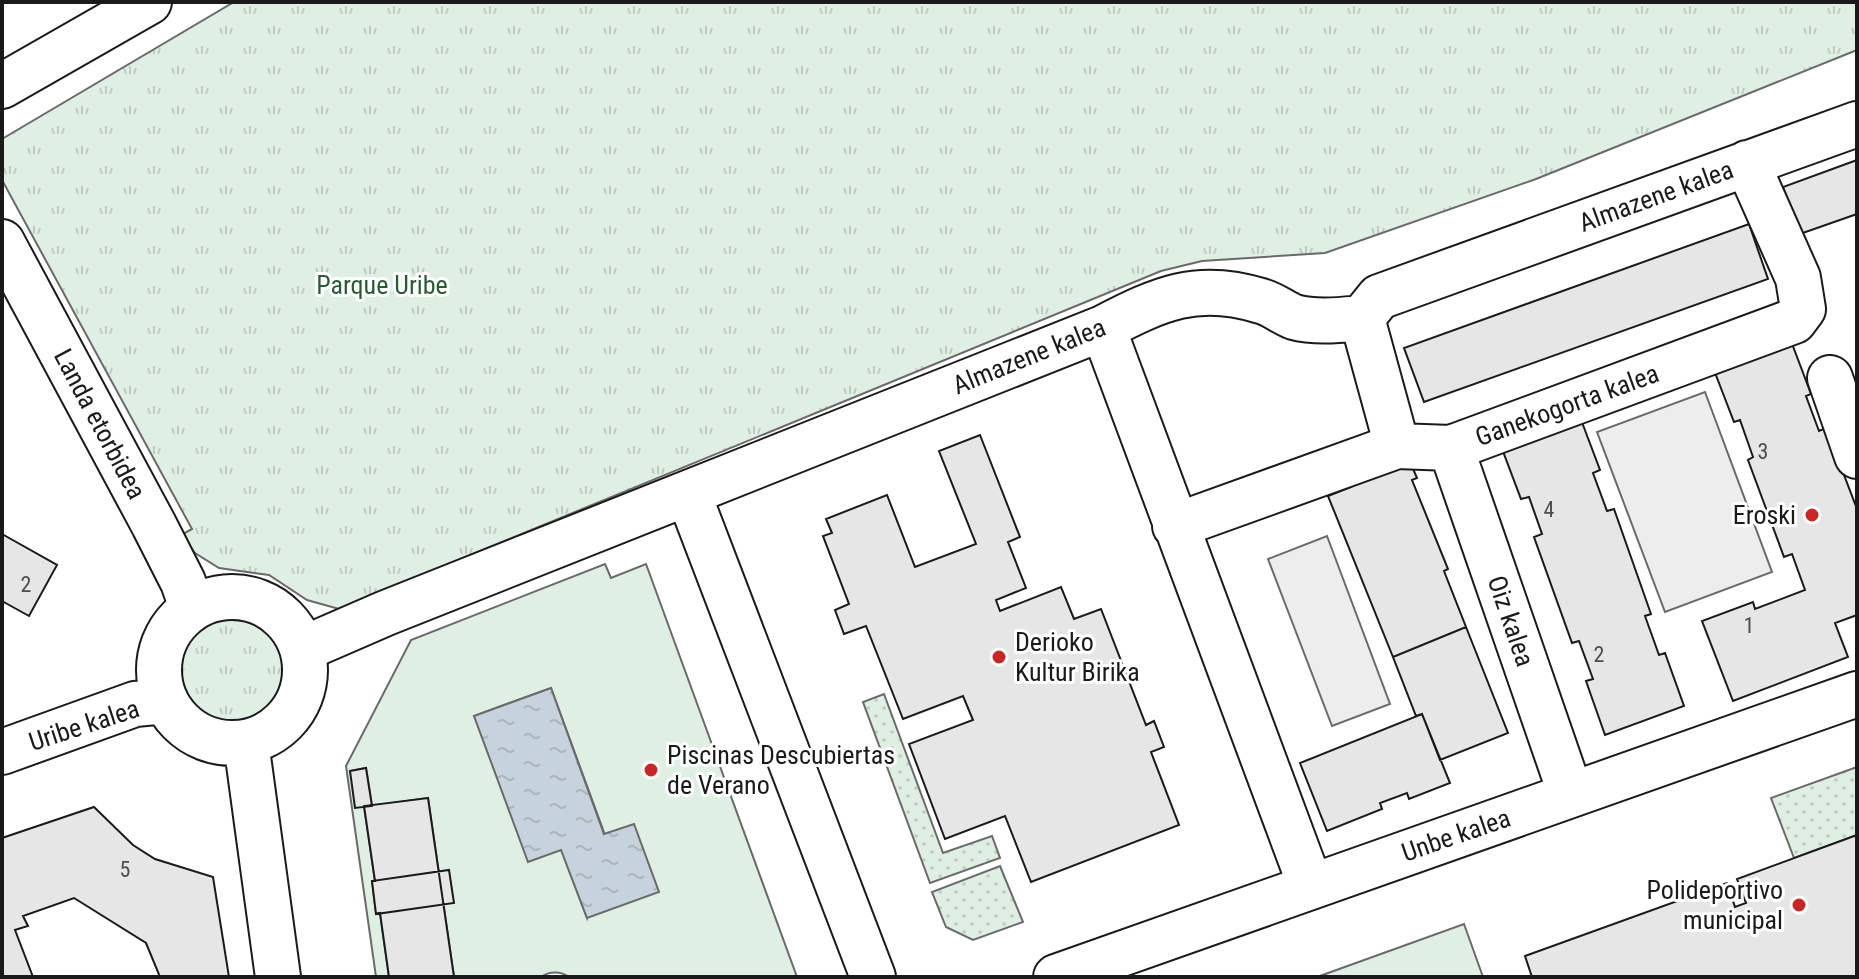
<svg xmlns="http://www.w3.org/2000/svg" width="1859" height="979" viewBox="0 0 1859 979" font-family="'Roboto Condensed',sans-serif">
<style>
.grass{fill:url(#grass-tufts);stroke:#6a6a6a;stroke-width:2}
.garden{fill:url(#garden-dots);stroke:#6a6a6a;stroke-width:2}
.pitch{fill:#e0efe3;stroke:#6a6a6a;stroke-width:2;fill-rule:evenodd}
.parking{fill:#ededed;stroke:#6a6a6a;stroke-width:2}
.water{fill:url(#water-ripples);stroke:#6a6a6a;stroke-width:2}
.building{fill:#e6e6e6;stroke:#1a1a1a;stroke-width:2}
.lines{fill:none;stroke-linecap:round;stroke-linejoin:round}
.minor-casing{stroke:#1a1a1a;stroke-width:48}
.minor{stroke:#fff;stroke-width:44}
.poi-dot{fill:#c62828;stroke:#fff;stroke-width:3}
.labels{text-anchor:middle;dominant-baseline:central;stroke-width:6;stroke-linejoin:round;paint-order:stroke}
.number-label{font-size:22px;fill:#4d4d4d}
.street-label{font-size:26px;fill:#1a1a1a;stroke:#fff}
.park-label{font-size:26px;fill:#2b5a34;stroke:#fff}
.poi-label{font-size:26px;fill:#1a1a1a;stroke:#fff;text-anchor:end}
</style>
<defs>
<pattern id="grass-tufts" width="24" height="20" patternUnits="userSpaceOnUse" patternTransform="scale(2)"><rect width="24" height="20" fill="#e0efe3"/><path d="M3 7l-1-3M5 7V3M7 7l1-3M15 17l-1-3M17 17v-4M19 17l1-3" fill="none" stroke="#c0ccc2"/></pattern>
<pattern id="garden-dots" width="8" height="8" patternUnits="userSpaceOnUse" patternTransform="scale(2)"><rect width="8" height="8" fill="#e0efe3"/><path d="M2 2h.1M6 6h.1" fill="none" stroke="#c0ccc2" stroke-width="1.8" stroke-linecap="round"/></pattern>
<pattern id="water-ripples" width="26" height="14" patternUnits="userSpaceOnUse" patternTransform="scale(2)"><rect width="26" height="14" fill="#c6d2dc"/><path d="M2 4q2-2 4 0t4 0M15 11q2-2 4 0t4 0" fill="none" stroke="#aab4bc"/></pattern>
</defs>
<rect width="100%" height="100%" fill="#fff"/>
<path class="grass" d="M234,2H1857V50L1536,179L1325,253L1202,261L1161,271L339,609L307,600L269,575L219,568L195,553L181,535L192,529L2,180V139Z
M177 671a53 53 0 1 1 106 0a53 53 0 1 1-106 0Z"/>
<path class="garden" d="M884,694L943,853L992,836L1000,858L930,883L863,702Z
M1857,767V835L1794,858L1771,798Z
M1000,866L1023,922L973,940L946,927L932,892Z"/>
<path class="pitch" d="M605,564L611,578L646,564L797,977H569C561,971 549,971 541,977H454L428,798L372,806L366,768L350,771L364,806L375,881L372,882L376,913H380L389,977H376L346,766L411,640ZM551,688L605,835L587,918L561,849L474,716Z
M1464,924L1483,977H1317Z"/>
<path class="parking" d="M1705,392L1772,572L1665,612L1597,432Z
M1327,536L1390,704L1332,726L1268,559Z"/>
<path class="water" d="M551,688L604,834L634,824L659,892L587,918L561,850L528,862L474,716Z"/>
<path class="building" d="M1857,160V214L1800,234L1783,187Z
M1749,224L1768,279L1424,402L1404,348Z
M1791,341L1811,394L1806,396L1819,431L1826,428L1857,509V615L1835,623L1848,657L1733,701L1702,621L1753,602L1755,609L1805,590L1792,554L1784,557L1748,460L1753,457L1740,420L1734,422L1714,370Z
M1580,417L1600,470L1593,473L1607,511L1614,509L1651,614L1645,616L1659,655L1665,653L1684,706L1605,735L1586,681L1593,679L1579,641L1572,643L1534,537L1542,534L1529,497L1521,499L1501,446Z
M980,435L1020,537L1008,542L1026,588L996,600L1000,611L1061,587L1074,619L1101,609L1146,725L1154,721L1164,747L1151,752L1179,825L1031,882L1005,816L945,839L909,744L973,720L963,696L903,719L866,626L844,634L835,610L849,604L823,536L832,533L826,519L887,495L915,567L976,544L939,451Z
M1390,463L1393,471L1411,464L1417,478L1412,480L1448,569L1444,571L1466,627L1393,657L1328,496L1351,487L1348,480Z
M2,534L57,565L29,616L2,601Z
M1466,627L1508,733L1440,760L1422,714L1416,716L1393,657Z
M1422,714L1450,783L1409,799L1407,793L1380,803L1382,809L1327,831L1300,763Z
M366,768L372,806L355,808L350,771Z
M428,798L454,977H389L380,913L376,914L372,881H375L364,806Z
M94,807L133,845L155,859L213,877L229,977H160L146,943L74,898L23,916L28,926L15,930L33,977H2V838Z
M1857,835V977H1532L1525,956L1727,883L1735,907L1746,903L1737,879Z
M449,870L454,903L376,914L372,881Z"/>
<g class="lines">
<defs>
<path id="minor" d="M2,86L149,2
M2,242L154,525L183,582L192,608
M1362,318L1397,446
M1103,328L1311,887
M1830,378L1857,456
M1451,448L1571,795
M688,493L873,977
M1175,526L1397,446L1451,448L1794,321L1803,309L1798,278L1747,163
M159 670a73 73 0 1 1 146 0a73 73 0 1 1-146 0Z
M303,649L386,613L1103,328C1159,299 1197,281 1261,301C1273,304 1283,313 1294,317C1316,323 1340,320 1362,318L1379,297L1857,124
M246,742L278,977
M2,752L135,704L166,701
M1056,977L1857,694"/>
</defs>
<use href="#minor" class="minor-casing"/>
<use href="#minor" class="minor"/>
</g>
<g class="poi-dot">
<circle cx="1812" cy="515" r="8"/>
<circle cx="999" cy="657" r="8"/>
<circle cx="651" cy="770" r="8"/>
<circle cx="1799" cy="905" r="8"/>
</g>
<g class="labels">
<g class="number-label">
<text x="1763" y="451">3</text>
<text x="1549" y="509">4</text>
<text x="26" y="584">2</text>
<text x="1749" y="625">1</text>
<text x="1599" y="654">2</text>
<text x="125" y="869">5</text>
</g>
<g class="street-label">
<text transform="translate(1656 196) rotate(-20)">Almazene kalea</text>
<text transform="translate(1029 356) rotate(-22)">Almazene kalea</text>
<text transform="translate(1567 405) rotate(-20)">Ganekogorta kalea</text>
<text transform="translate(100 424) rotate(62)">Landa etorbidea</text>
<text transform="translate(1511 621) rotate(71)">Oiz kalea</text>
<text transform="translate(84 725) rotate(-18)">Uribe kalea</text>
<text transform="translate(1456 835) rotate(-19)">Unbe kalea</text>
</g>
<g class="park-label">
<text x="382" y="285">Parque Uribe</text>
</g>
<g class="poi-label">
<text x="1796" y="515">Eroski</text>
<text x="1015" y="642" text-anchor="start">Derioko<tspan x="1015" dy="30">Kultur Birika</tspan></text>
<text x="667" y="755" text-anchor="start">Piscinas Descubiertas<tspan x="667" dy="30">de Verano</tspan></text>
<text x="1783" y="890">Polideportivo<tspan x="1783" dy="30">municipal</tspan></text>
</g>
</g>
<rect width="1859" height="979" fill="none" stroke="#1a1a1a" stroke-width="8"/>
</svg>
